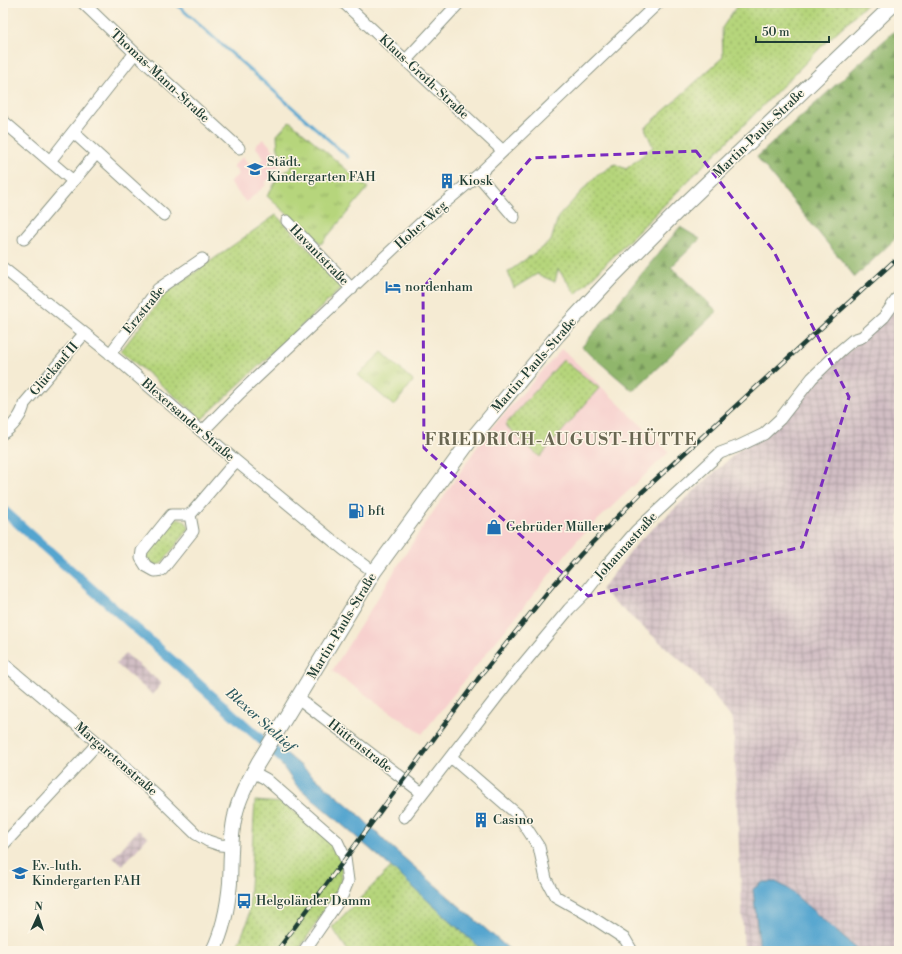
<svg xmlns="http://www.w3.org/2000/svg" width="902" height="954" viewBox="0 0 902 954" font-family="'Libre Bodoni',serif">
<style>
.built{fill:#f7d0ce}
.industrial{fill:url(#industrial-grid)}
.grass{fill:url(#grass-dots);stroke:#6a8958}
.forest{fill:url(#forest-firs);stroke:#587a50}
.park{fill:url(#park-tufts);stroke:#6a8958}
.water{fill:#55a5cf;stroke:#3a7182}
.lines{fill:none;stroke-linecap:round;stroke-linejoin:round}
.stream{stroke:#55a5cf;stroke-width:3}
.canal{stroke:#55a5cf;stroke-width:10}
.minor-casing{stroke:#8a9484;stroke-width:13}
.tertiary-casing{stroke:#8a9484;stroke-width:16}
.minor{stroke:#fff;stroke-width:11}
.tertiary{stroke:#fff;stroke-width:14}
.rail-casing{stroke:#1f3d34;stroke-width:4.5}
.rail{stroke:#fcf5e5;stroke-width:3;stroke-dasharray:9;stroke-linecap:butt}
.marked{fill:none;stroke:#7b2cbf;stroke-width:3;stroke-dasharray:8 5;stroke-linejoin:round}
.labels{text-anchor:middle;dominant-baseline:central;stroke-width:3;stroke-linejoin:round;paint-order:stroke}
.street-label{font-size:13px;fill:#1f3d34;stroke:#fcf5e5}
.poi-label{font-size:13px;fill:#1f3d34;stroke:#fcf5e5;text-anchor:start}
.water-label{font-size:14px;font-style:italic;fill:#2f5c62;stroke:#fcf5e5}
.district-label{font-size:17px;font-weight:bold;letter-spacing:1px;fill:#686651;stroke:#fcf5e5}
</style>
<defs>
<pattern id="industrial-grid" width="8" height="8" patternUnits="userSpaceOnUse"><rect width="8" height="8" fill="#d2bec4"/><path d="M0 4h8M4 0v8" fill="none" stroke="#aa9ca0"/></pattern>
<pattern id="grass-dots" width="8" height="8" patternUnits="userSpaceOnUse"><rect width="8" height="8" fill="#b6d57c"/><path d="M2 2h.1M6 6h.1" fill="none" stroke="#93ae66" stroke-width="1.8" stroke-linecap="round"/></pattern>
<pattern id="forest-firs" width="22" height="20" patternUnits="userSpaceOnUse"><rect width="22" height="20" fill="#90b66c"/><path d="M5 1l3.5 6h-7zM16 11l3.5 6h-7z" fill="#75955a"/></pattern>
<pattern id="park-tufts" width="24" height="20" patternUnits="userSpaceOnUse"><rect width="24" height="20" fill="#b6d57c"/><path d="M3 7l-1-3M5 7V3M7 7l1-3M15 17l-1-3M17 17v-4M19 17l1-3" fill="none" stroke="#93ae66"/></pattern>
</defs>
<rect width="100%" height="100%" fill="#fcf5e5"/>
<filter id="ink" filterUnits="userSpaceOnUse"><feTurbulence type="fractalNoise" baseFrequency=".025" numOctaves="2"/><feDisplacementMap in="SourceGraphic" scale="8" xChannelSelector="R" yChannelSelector="G"/><feConvolveMatrix kernelMatrix="1 2 1 2 8 2 1 2 1" color-interpolation-filters="sRGB"/></filter>
<filter id="wash" filterUnits="userSpaceOnUse"><feTurbulence type="fractalNoise" baseFrequency=".012" numOctaves="4" result="noise"/><feDisplacementMap in="SourceGraphic" scale="16" xChannelSelector="R" yChannelSelector="G"/><feGaussianBlur stdDeviation="0.9" result="paint"/><feColorMatrix in="noise" values="0 0 0 0 0 0 0 0 0 0 0 0 0 0 0 0 0 1.4 0 .05"/><feComposite in="paint" operator="in"/></filter>
<g filter="url(#wash)">
<rect width="100%" height="100%" fill="#f5ebd3"/>
<path class="built" d="M264,139L284,162L274,171L276,173L265,183L266,185L246,202L229,182L239,174L233,166L243,157L252,168L264,158L255,146Z
M562,349L669,452L577,540L422,734L332,671L411,545L485,435Z"/>
<path class="industrial" d="M899,305V951H744L733,720L696,674L601,590L639,541Z
M125,653L161,683L153,695L116,664Z
M138,830L148,837L123,865L113,858Z"/>
<path class="grass" d="M744,3H868L826,42L576,294L558,269L555,282L537,274L514,288L508,272L551,241L558,217L595,177L615,164L626,169L653,147L645,128L723,57L722,28L736,7Z
M276,215L344,286L202,419L121,351L167,292Z
M563,360L599,388L540,457L505,425Z
M176,518C183,519 187,521 189,529L161,564L153,565L146,558L147,553Z
M255,801L282,803L317,827L341,849L342,884L298,951H235L248,921Z
M391,867L483,951H348L332,927Z"/>
<path class="forest" d="M899,27V235L855,277L757,157Z
M680,227L700,239L671,267L717,311L633,391L582,347Z"/>
<path class="park" d="M290,121L368,188L321,244L267,196L280,175L290,169L295,161L282,157L278,149L277,135Z
M382,352L413,381L394,406L358,375Z"/>
<path class="water" d="M287,754L357,813L388,844L511,951H483L391,867L296,785L281,764Z
M763,882H776L787,888L859,951H760L753,889Z"/>
<g class="lines">
<path class="stream" d="M175,3L348,157"/>
<path class="canal" d="M3,510L293,768"/>
</g>
</g>
<g filter="url(#ink)">
<g class="lines">
<defs>
<path id="minor" d="M83,3L135,53L239,148
M344,3L503,151
M406,60L459,3
M3,121L73,181
M73,132L164,215
M50,161L135,53
M478,175L514,217
M287,221L352,289
M24,239L96,154
M3,268L123,364L236,461L343,549L374,572
M110,354L158,289L202,259
M202,432L240,393L424,220L478,175L658,3
M3,433C12,428 23,414 24,404L84,334
M190,515L193,531L162,570L155,571L146,566L141,558L142,551L171,515H190L236,461
M3,663L98,743L158,797L196,834L208,841L220,845L231,846
M298,698L422,793
M451,757L518,815L539,847L546,879L555,896L587,914L625,939L632,951
M253,772L266,779L337,841L345,858L348,881L342,896L304,951
M404,817L510,680L569,609L585,593L606,566L636,531L720,453L739,446L764,434L780,419L812,378L840,351L853,340L862,337L884,317L899,296
M3,845L98,743"/>
<path id="tertiary" d="M213,951C223,931 228,905 230,883C231,861 230,837 235,816C239,797 249,780 258,763L374,572L469,442L558,335L613,276L681,208L895,3"/>
</defs>
<use href="#minor" class="minor-casing"/>
<use href="#tertiary" class="tertiary-casing"/>
<use href="#minor" class="minor"/>
<use href="#tertiary" class="tertiary"/>
<defs>
<path id="rail" d="M277,951L478,679L550,589L581,554L641,493L893,262"/>
</defs>
<use href="#rail" class="rail-casing"/>
<use href="#rail" class="rail"/>
</g>
</g>
<path class="marked" d="M696,151L773,250L849,397L802,547L588,596L424,448L423,288L531,158Z"/>
<defs>
<symbol id="school-bare" viewBox="-9 -9 18 18"><path d="M0-5L7-2L0 1L-7-2ZM-4 1L0 2.5L4 1V4Q0 6-4 4Z" fill="#1f6fb2" stroke="#fcf5e5" stroke-width="2.5" paint-order="stroke"/></symbol>
<symbol id="building-bare" viewBox="-9 -9 18 18"><path d="M-4-6H4V6H1V3H-1V6H-4ZM-2.5-4.3h1.7v1.8h-1.7ZM.8-4.3h1.7v1.8H.8ZM-2.5-1h1.7V.8h-1.7ZM.8-1h1.7V.8H.8Z" fill="#1f6fb2" stroke="#fcf5e5" stroke-width="2.5" paint-order="stroke"/></symbol>
<symbol id="hotel-bare" viewBox="-9 -9 18 18"><path d="M-6-4.5h1.5V1H6V5H4.5V3h-9V5H-6ZM-4 0a1.8 1.8 0 1 1 3.6 0ZM.5 0V-2.5h3Q6-2.5 6 0Z" fill="#1f6fb2" stroke="#fcf5e5" stroke-width="2.5" paint-order="stroke"/></symbol>
<symbol id="fuel-bare" viewBox="-9 -9 18 18"><path d="M-5.5-6h7V0h2V4h1.3V-2.5L3-4.5l.8-.8L6-3V5H2.5V1h-1V6h-7ZM-4.2-4.7v3.2H.2V-4.7Z" fill="#1f6fb2" stroke="#fcf5e5" stroke-width="2.5" paint-order="stroke"/></symbol>
<symbol id="shop-bare" viewBox="-9 -9 18 18"><path d="M-5-2.5h2.3a2.7 3.5 0 0 1 5.4 0H5L5.5 6h-11ZM-1.5-2.5h3a1.5 2.3 0 0 0-3 0Z" fill="#1f6fb2" stroke="#fcf5e5" stroke-width="2.5" paint-order="stroke"/></symbol>
<symbol id="bus-bare" viewBox="-9 -9 18 18"><path d="M-5-6H5V4H4V6H2V4H-2V6H-4V4H-5ZM-3.5-4V0h7V-4ZM-3.5 1.2v1.5H-2V1.2ZM2 1.2v1.5H3.5V1.2Z" fill="#1f6fb2" stroke="#fcf5e5" stroke-width="2.5" paint-order="stroke"/></symbol>
</defs>
<g fill-rule="evenodd">
<use href="#school-bare" x="244" y="158" width="22" height="22"/>
<use href="#building-bare" x="436" y="170" width="22" height="22"/>
<use href="#hotel-bare" x="382" y="276" width="22" height="22"/>
<use href="#fuel-bare" x="345" y="500" width="22" height="22"/>
<use href="#shop-bare" x="483" y="516" width="22" height="22"/>
<use href="#building-bare" x="470" y="809" width="22" height="22"/>
<use href="#school-bare" x="9" y="862" width="22" height="22"/>
<use href="#bus-bare" x="233" y="890" width="22" height="22"/>
</g>
<g class="labels">
<g class="street-label">
<text transform="translate(160 76) rotate(43)">Thomas-Mann-Straße</text>
<text transform="translate(424 77) rotate(43)">Klaus-Groth-Straße</text>
<text transform="translate(759 133) rotate(-44)">Martin-Pauls-Straße</text>
<text transform="translate(421 225) rotate(-42)">Hoher Weg</text>
<text transform="translate(319 255) rotate(46)">Havantstraße</text>
<text transform="translate(144 310) rotate(-51)">Erzstraße</text>
<text transform="translate(534 365) rotate(-49)">Martin-Pauls-Straße</text>
<text transform="translate(54 369) rotate(-49)">Glückauf II</text>
<text transform="translate(188 420) rotate(41)">Blexersander Straße</text>
<text transform="translate(626 546) rotate(-48)">Johannastraße</text>
<text transform="translate(342 626) rotate(-59)">Martin-Pauls-Straße</text>
<text transform="translate(360 746) rotate(38)">Hüttenstraße</text>
<text transform="translate(116 759) rotate(41)">Margaretenstraße</text>
</g>
<g class="poi-label">
<text x="267" y="162">Städt.<tspan x="267" dy="15">Kindergarten FAH</tspan></text>
<text x="459" y="181">Kiosk</text>
<text x="405" y="287">nordenham</text>
<text x="368" y="511">bft</text>
<text x="506" y="527">Gebrüder Müller</text>
<text x="493" y="820">Casino</text>
<text x="32" y="866">Ev.-luth.<tspan x="32" dy="15">Kindergarten FAH</tspan></text>
<text x="256" y="901">Helgoländer Damm</text>
</g>
<g class="water-label">
<text transform="translate(260 720) rotate(42)">Blexer Sieltief</text>
</g>
<g class="district-label">
<text x="561" y="440">FRIEDRICH-AUGUST-HÜTTE</text>
</g>
</g>
<rect width="902" height="954" fill="none" stroke="#fcf5e5" stroke-width="16"/>
<g transform="translate(38 916) rotate(3)" stroke="#fcf5e5" stroke-width="3" paint-order="stroke">
<path d="M0-3L7 15L0 10L-7 15Z" fill="#1f3d34"/>
<text y="-6" font-size="11" font-weight="bold" text-anchor="middle" fill="#1f3d34">N</text>
</g>
<path d="M756 36v6h73v-6" fill="none" stroke="#1f3d34" stroke-width="2"/>
<text x="762" y="36" font-size="12" fill="#1f3d34" stroke="#fcf5e5" stroke-width="3" paint-order="stroke">50 m</text>
</svg>
